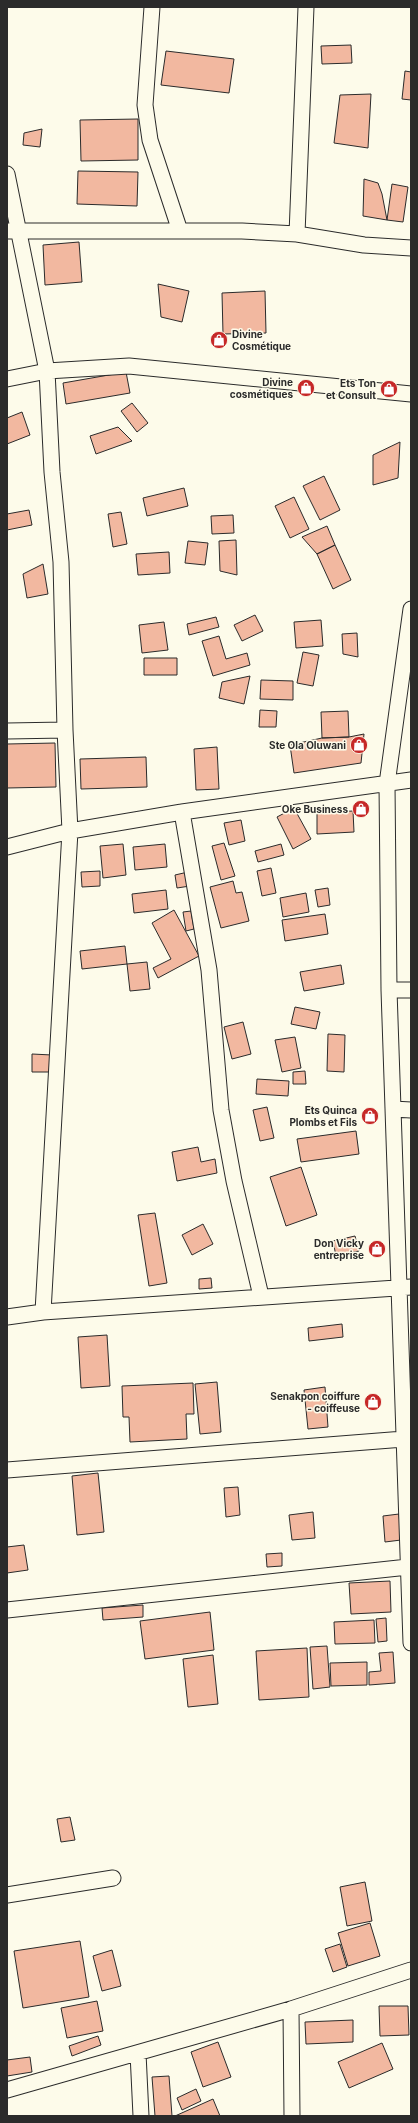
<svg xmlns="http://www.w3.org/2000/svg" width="418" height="2123" viewBox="0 0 418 2123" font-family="Inter,sans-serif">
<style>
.building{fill:#f2b8a0;stroke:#2b2b2b}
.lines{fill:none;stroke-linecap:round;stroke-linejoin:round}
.street-casing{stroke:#2b2b2b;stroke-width:17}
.street{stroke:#fdfbea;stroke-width:15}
.labels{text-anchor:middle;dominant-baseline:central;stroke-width:3;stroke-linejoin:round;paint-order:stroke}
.poi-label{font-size:10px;font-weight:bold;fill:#2b2b2b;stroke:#fdfbea;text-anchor:end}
</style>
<rect width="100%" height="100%" fill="#fdfbea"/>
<path class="building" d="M351,45L352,63L322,64L321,46Z
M166,51L234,59L229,93L161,85Z
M405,71L411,72V100L402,99Z
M371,94L368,148L334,143L340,95Z
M138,119V160L81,161L80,120Z
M42,129L40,147L23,145L24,133Z
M78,171L138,172L137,206L77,204Z
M364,179L378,183L382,194L387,220L363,216Z
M392,184L408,187L403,222L387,220Z
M79,242L82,282L45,285L43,245Z
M158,284L189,291L182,322L161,317Z
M265,291L266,333L223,334L222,293Z
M126,372L130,393L66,404L63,383Z
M132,403L148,423L137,432L121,411Z
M22,412L30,435L7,444V418Z
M118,427L132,441L96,454L90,436Z
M400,442L398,478L373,485V455Z
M324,476L340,510L320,520L303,486Z
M184,488L188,506L147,516L143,498Z
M294,497L309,529L290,538L275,506Z
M29,510L32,525L7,530V514Z
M121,512L127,544L113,547L108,514Z
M233,515L234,533L212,534L211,516Z
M327,526L335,545L317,554L302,537Z
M236,540L237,575L220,571L219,541Z
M188,541L208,543L205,565L185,563Z
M335,545L351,580L333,589L317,554Z
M169,552L170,573L138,575L136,554Z
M43,564L48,594L27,598L23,574Z
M255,615L263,631L242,641L234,625Z
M216,617L219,627L189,635L187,624Z
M321,620L323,646L296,648L294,622Z
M164,622L168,650L142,653L139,625Z
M357,633L358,657L343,654L342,634Z
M219,636L226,659L247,653L250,665L213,676L202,641Z
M303,652L319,655L313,686L297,683Z
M144,658H177V675H144Z
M250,676L244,704L219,698L222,682Z
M261,680L293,681V700L260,699Z
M260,710L277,711L276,727H259Z
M348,711L349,737L322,738L321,712Z
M364,734L361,763L294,773L290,745L322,738L349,737Z
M55,743L56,787L7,788V744Z
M217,747L219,789L196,790L194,749Z
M146,757L147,787L81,789L80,759Z
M294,808L311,839L293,849L277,817Z
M353,811L354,832L317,834V813Z
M241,820L245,841L229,845L224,823Z
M224,843L235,876L221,880L212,846Z
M123,844L126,875L103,878L100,846Z
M165,844L167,867L135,870L133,847Z
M281,844L284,855L258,862L255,851Z
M271,868L276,893L262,896L257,871Z
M100,871V886L82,887L81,872Z
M188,872L190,886L177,888L175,875Z
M233,881L236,893L242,892L249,921L221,928L210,887Z
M328,888L330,905L318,907L315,890Z
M166,890L168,909L134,913L132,894Z
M306,893L309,912L283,917L280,898Z
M174,910L199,956L158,978L153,968L171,959L152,923Z
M191,911L194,929L186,931L183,912Z
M325,914L328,934L285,941L282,920Z
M125,946L127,964L82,969L80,951Z
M147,962L150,989L130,991L127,964Z
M341,965L344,984L304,991L300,972Z
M295,1007L320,1012L316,1029L291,1024Z
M243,1022L251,1054L232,1059L224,1027Z
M328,1034L345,1035L344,1072L327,1071Z
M295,1037L301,1068L282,1072L275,1040Z
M32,1054L52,1055L51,1072H32Z
M305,1071L306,1084H293V1072Z
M257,1079L289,1081L288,1096L256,1094Z
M267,1107L274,1138L260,1141L253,1110Z
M356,1131L359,1154L301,1162L297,1139Z
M198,1147L201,1162L215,1159L217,1173L177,1181L172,1152Z
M301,1167L317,1215L286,1226L270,1177Z
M155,1213L167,1283L149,1286L138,1215Z
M203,1224L213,1244L192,1255L182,1235Z
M355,1236L359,1251L336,1256L333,1241Z
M211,1278L212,1288L199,1289V1279Z
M342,1324L343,1337L309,1341L308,1328Z
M107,1335L110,1386L81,1388L78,1337Z
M217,1382L221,1432L200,1434L195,1384Z
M193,1383L194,1414H186L187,1439L130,1442L129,1417H123L122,1386Z
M325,1387L328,1427L308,1429L304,1390Z
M98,1473L104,1532L77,1535L72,1476Z
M238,1487L240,1515L226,1517L224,1488Z
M313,1512L315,1538L292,1540L289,1515Z
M399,1514L401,1540L385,1542L383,1516Z
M24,1545L28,1570L7,1573V1547Z
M282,1553V1566L267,1567L266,1554Z
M390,1581L391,1612L351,1614L349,1583Z
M143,1605V1617L103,1620L102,1608Z
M210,1612L214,1650L145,1659L140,1621Z
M386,1618L387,1641L378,1642L376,1619Z
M374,1620L375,1643L335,1644L334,1622Z
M327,1646L330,1687L313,1689L310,1647Z
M307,1648L309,1697L259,1700L256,1651Z
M393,1652L395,1683L369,1685V1672L381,1671L379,1653Z
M213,1655L218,1704L188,1707L183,1659Z
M367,1662V1685L331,1686L330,1663Z
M70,1817L75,1840L61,1842L57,1819Z
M365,1882L372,1921L347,1926L340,1887Z
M370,1923L380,1956L348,1966L338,1933Z
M80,1941L89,1997L23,2008L14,1951Z
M340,1944L347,1967L333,1972L325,1949Z
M112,1950L121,1986L102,1991L93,1956Z
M97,2001L103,2031L67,2038L61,2008Z
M379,2006H408L409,2035L380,2036Z
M353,2020V2042L306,2044L305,2022Z
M98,2036L101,2045L72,2056L69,2046Z
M218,2042L231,2077L203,2087L191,2052Z
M382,2043L393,2069L349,2088L338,2062Z
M30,2057L32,2072L7,2076V2060Z
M169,2076L172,2116H155L152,2077Z
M196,2089L201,2101L182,2110L177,2098Z
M213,2099L220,2116H175Z"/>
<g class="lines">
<defs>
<path id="street" d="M152,7L145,105L150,140L180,231
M7,174L47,371L52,472L61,562L65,730L70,831L43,1312
M7,231H242L297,234L364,245L411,248
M297,234L306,7
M7,379L47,371L129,366L411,394
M411,609L387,784L389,990L411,1643
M7,731L65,730
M182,812L209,970L221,1110L234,1181L261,1296
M7,847L70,831L182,812L411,780
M389,990H411
M393,1109L411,1110
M7,1317L43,1312L411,1287
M7,1470L404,1439
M7,1610L408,1567
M7,1895L113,1878
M291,2009L292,2116
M138,2053L141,2116
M7,2090L291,2009L411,1970"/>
</defs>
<use href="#street" class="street-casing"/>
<use href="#street" class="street"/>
</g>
<defs>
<symbol id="shop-disc" viewBox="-11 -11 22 22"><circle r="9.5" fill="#c62828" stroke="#fdfbea"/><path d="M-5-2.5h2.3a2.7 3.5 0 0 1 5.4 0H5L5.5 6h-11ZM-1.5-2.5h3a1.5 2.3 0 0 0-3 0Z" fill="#fff"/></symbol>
</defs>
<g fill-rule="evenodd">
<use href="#shop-disc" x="209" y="330" width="20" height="20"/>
<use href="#shop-disc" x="296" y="378" width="20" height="20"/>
<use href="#shop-disc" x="379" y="379" width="20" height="20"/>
<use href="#shop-disc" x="349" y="735" width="20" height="20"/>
<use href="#shop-disc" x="351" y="799" width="20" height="20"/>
<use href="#shop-disc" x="360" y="1106" width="20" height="20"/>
<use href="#shop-disc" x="367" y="1239" width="20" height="20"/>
<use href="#shop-disc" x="363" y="1392" width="20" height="20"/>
</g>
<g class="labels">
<g class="poi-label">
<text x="232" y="334" text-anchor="start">Divine<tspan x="232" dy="12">Cosmétique</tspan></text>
<text x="293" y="382">Divine<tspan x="293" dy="12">cosmétiques</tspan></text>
<text x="376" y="383">Ets Ton<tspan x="376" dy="12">et Consult</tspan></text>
<text x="346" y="745">Ste Ola Oluwani</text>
<text x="348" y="809">Oke Business</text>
<text x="357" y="1110">Ets Quinca<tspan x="357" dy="12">Plombs et Fils</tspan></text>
<text x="364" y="1243">Don Vicky<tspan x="364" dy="12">entreprise</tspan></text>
<text x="360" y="1396">Senakpon coiffure<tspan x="360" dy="12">- coiffeuse</tspan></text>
</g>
</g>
<rect width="418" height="2123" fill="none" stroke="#2b2b2b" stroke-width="16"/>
</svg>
